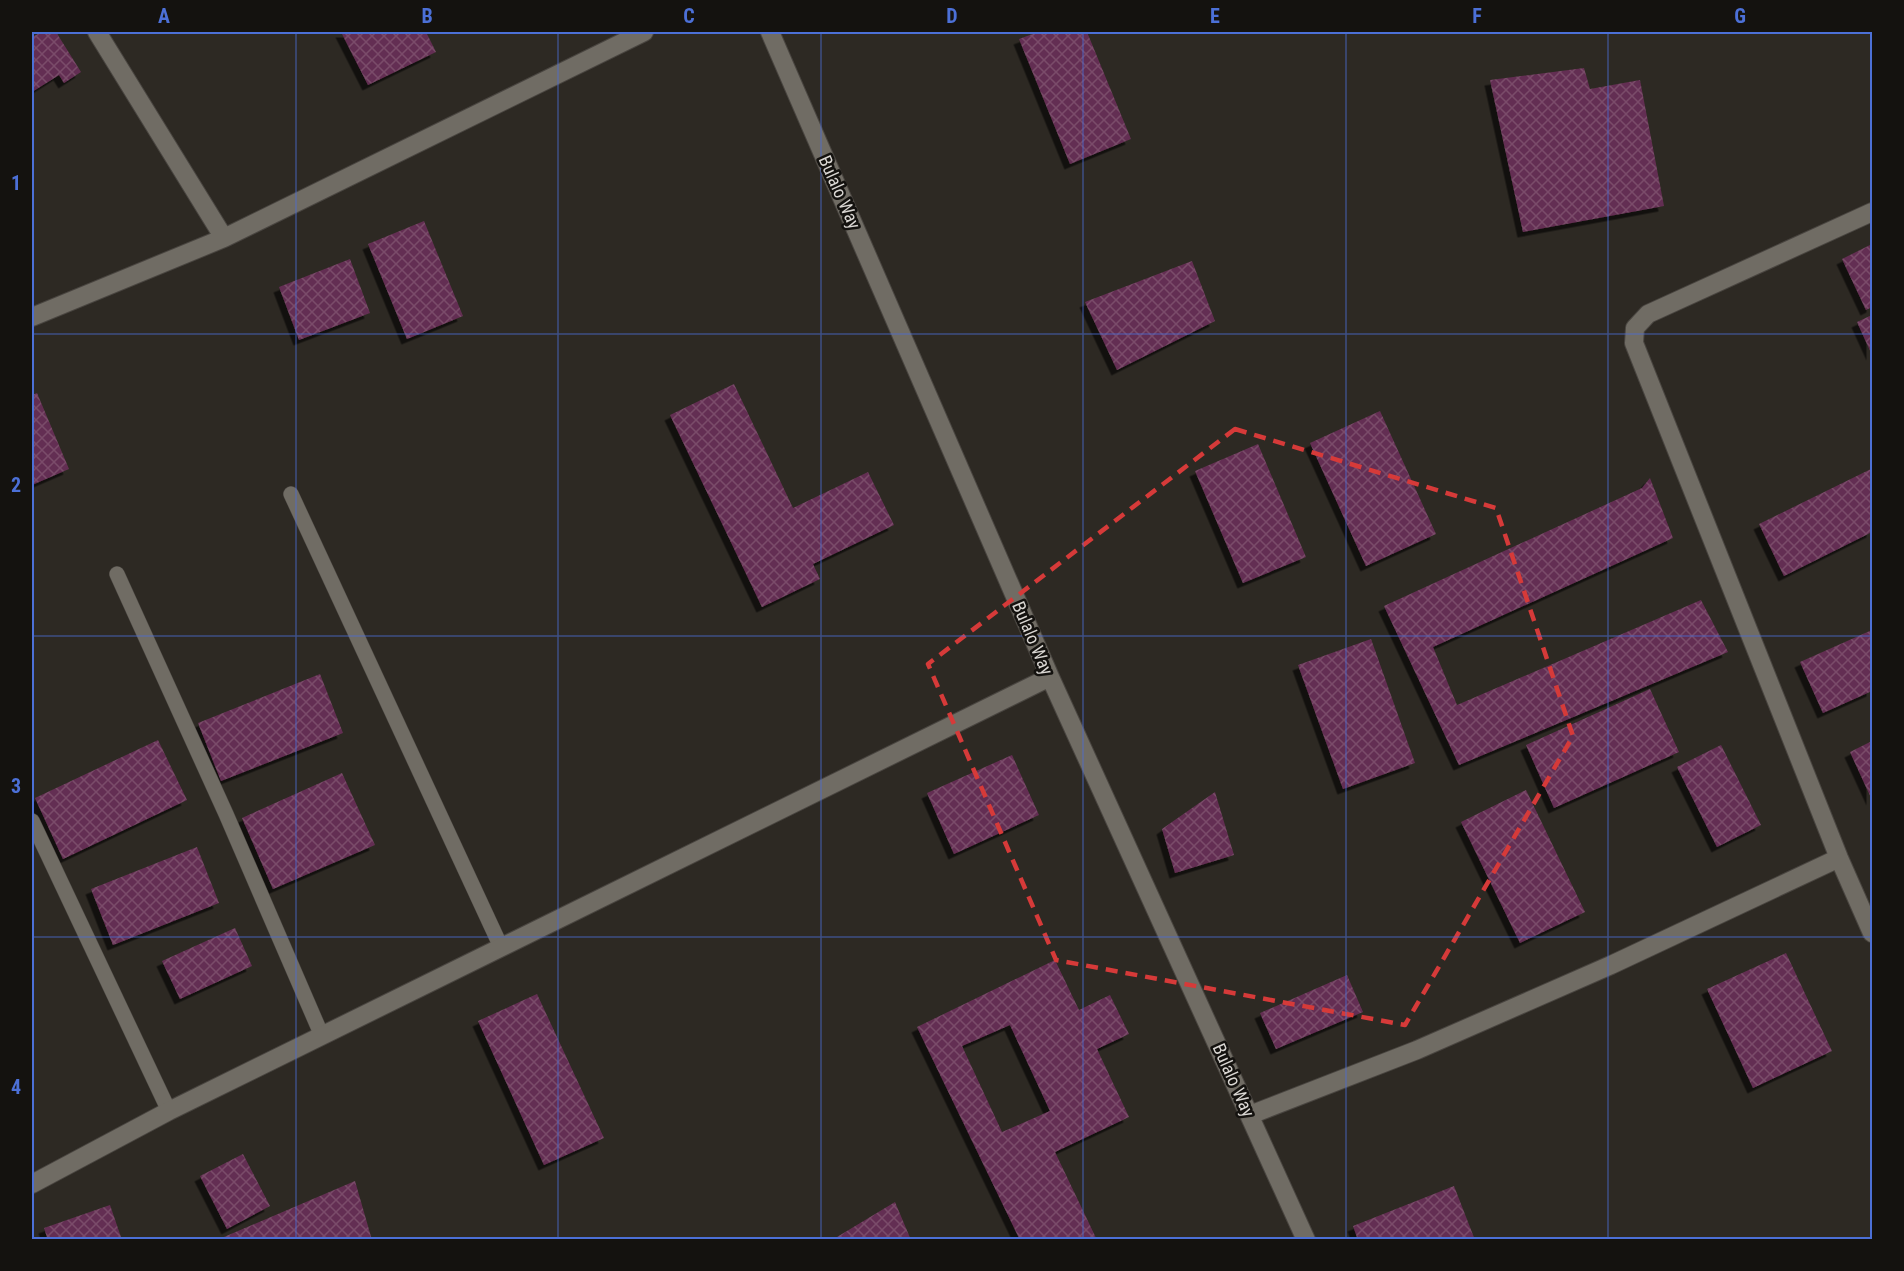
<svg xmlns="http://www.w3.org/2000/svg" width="1904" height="1271" viewBox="0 0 1904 1271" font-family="'Roboto Condensed',sans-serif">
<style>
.building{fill:url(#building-cross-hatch);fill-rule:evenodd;filter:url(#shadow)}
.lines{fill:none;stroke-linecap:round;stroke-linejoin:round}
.lane-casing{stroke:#494540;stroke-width:16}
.street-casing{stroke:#494540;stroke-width:20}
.lane{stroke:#706c64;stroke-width:15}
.street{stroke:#706c64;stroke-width:18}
.marked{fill:none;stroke:#d63a39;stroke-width:4.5;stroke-dasharray:12 8;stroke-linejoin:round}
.grid{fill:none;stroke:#4c70d7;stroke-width:1.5;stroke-opacity:0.55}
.labels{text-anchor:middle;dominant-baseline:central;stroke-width:5;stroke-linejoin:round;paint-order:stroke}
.street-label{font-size:18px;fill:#dad7d3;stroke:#14120f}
.neatline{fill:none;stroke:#4c70d7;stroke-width:2}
.grid-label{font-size:20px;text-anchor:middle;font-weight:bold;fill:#4c70d7}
</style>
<defs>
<pattern id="building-cross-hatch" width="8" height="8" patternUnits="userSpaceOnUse" patternTransform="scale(1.5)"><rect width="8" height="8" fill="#642f52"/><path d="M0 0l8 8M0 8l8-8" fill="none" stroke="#7a4c6a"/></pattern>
<filter id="shadow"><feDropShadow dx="-5.5" dy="5.5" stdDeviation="0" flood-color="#0009"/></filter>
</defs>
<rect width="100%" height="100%" fill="#2d2923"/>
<path class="building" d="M42,32H56L81,72L64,83L59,75L32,92V37Z
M341,32H426L436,52L368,85Z
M1038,32H1087L1131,139L1070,164L1019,39Z
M1584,68L1590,89L1640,80L1664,206L1523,232L1490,80Z
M424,221L463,316L407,339L368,244Z
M1872,244V307L1866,310L1842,259Z
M350,259L370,313L299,340L279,287Z
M1192,261L1215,321L1117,370L1085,302Z
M1872,315V355L1857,322Z
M734,384L793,508L868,472L894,525L813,564L820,579L762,607L670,415Z
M37,393L69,469L32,485V395Z
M1380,411L1436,534L1366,566L1310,443Z
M1258,444L1306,557L1243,583L1195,471Z
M1871,469L1872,472V532L1784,576L1759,524Z
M1650,478L1673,538L1433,647L1457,705L1701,600L1728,652L1459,765L1384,606L1642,488Z
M1872,630V691L1823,713L1800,662Z
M1371,639L1415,763L1343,789L1298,665Z
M320,674L343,733L221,781L198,723Z
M1650,689L1679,752L1554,808L1526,745Z
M158,740L187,800L63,859L35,798Z
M1872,741V800L1850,752Z
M1721,745L1761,825L1717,847L1677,767Z
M1012,755L1039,815L954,854L927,793Z
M342,773L375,845L273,889L242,818Z
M1526,790L1585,912L1520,943L1461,822Z
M1215,792L1234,855L1175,873L1162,829Z
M197,847L219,903L113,945L91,889Z
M235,928L252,966L180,999L162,961Z
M1786,953L1832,1051L1753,1088L1707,989Z
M1055,960L1079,1010L1110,995L1129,1034L1097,1049L1129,1117L1055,1152L1097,1240H1020L917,1027ZM1010,1025L1050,1111L1002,1132L962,1046Z
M1347,975L1363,1012L1276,1049L1260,1013Z
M537,994L604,1138L544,1165L478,1021Z
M243,1154L270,1206L227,1229L200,1176Z
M355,1181L372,1240H217Z
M1454,1186L1475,1240H1358L1353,1226Z
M895,1202L911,1240H832Z
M110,1205L122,1240H48L44,1228Z"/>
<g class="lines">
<defs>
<path id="lane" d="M291,494L501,947
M117,574L226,814L322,1036
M32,821L169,1111"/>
<path id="street" d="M97,32L224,238L644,32
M770,32L1050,677L1306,1240
M1872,212L1648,314L1635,328L1634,343L1839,858L1872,933
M32,317L224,238
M1250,1115L1417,1050L1611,965L1839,858
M32,1184L169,1111L1050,677"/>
</defs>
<use href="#lane" class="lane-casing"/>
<use href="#street" class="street-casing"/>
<use href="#lane" class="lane"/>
<use href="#street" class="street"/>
</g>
<path class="marked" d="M1235,429L1496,508L1573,736L1405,1025L1056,960L928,664Z"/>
<path class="grid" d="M296,32V1240M558,32V1240M821,32V1240M1083,32V1240M1346,32V1240M1608,32V1240M32,334H1872M32,636H1872M32,937H1872"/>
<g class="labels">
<g class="street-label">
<text transform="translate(840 192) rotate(66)">Bulalo Way</text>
<text transform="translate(1033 638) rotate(67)">Bulalo Way</text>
<text transform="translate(1234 1080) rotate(66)">Bulalo Way</text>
</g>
</g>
<rect width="1904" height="1271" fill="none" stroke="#14120f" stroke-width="66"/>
<rect x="33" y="33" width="1838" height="1205" class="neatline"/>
<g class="grid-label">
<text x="164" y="23">A</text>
<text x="427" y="23">B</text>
<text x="689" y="23">C</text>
<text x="952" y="23">D</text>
<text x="1215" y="23">E</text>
<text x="1477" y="23">F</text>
<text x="1740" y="23">G</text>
<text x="16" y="190">1</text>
<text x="16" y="492">2</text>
<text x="16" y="793">3</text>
<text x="16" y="1094">4</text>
</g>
</svg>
